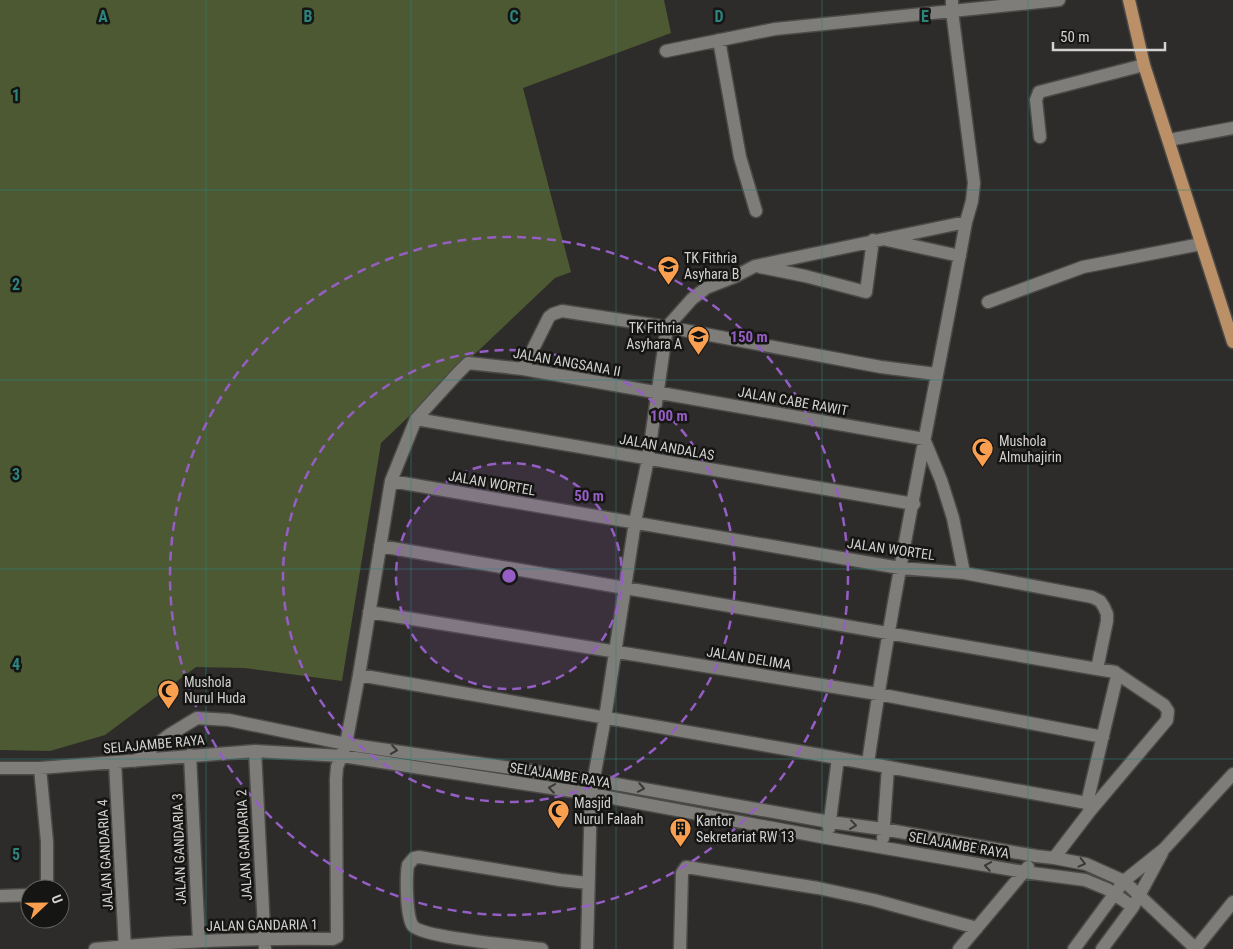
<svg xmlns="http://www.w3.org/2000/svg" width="1233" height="949" viewBox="0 0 1233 949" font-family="'Roboto Condensed',sans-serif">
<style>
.forest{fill:#4d5932}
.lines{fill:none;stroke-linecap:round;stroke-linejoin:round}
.street-casing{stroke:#4b4a47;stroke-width:15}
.primary-casing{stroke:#4b4a47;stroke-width:15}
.street{stroke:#7f7d7a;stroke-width:12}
.primary{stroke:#bc9067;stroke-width:12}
.oneway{stroke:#3a3937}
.grid{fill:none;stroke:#2c847d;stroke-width:1;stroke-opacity:0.55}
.ring{fill:none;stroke:#955ec4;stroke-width:2.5;stroke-dasharray:9 6}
.labels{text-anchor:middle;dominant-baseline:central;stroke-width:5;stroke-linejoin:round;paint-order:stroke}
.poi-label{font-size:14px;fill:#d3d2d1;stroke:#151513;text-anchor:start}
.street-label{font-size:14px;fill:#d3d2d1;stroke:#151513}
.grid-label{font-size:16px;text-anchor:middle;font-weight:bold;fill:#2c847d;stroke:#151513;stroke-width:5;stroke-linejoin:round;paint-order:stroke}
.centre{fill:#955ec4;stroke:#151513;stroke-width:2.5}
.ring-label{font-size:15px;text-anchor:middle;font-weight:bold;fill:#955ec4;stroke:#151513;stroke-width:5;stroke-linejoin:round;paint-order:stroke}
</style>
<rect width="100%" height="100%" fill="#2e2c2a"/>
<path class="forest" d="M0,0H664L671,33L523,88L571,272L555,278L381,443L342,681L244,668L196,667L105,735L50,751L0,750Z"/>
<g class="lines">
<defs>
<path id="street" d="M719,40L740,157L756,211
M666,51L775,29L952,11V0
M1040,137L1036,100L1039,92L1144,65
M1169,140L1233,128
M887,240L960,256
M760,267L805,276L866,292L873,240
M988,302L1083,267L1201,244
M523,369L549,317L553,314L562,311L667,327L881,367L936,374
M416,419L914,504
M391,481L900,568L964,573L1092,597L1100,601L1104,607L1107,614V621L1097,669L1115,672L1117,676L1087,803L1090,811L1054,858
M380,546L1097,669
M369,612L878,694L1103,737
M359,675L838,758
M255,751L265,949
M190,755L199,941
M135,761L169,735L197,718L229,720L346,744L593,780L830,822L883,829L1036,856L1054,858L1086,864L1124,881L1195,948
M115,762L125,949
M868,763C894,582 933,402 966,222
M888,767L1087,803
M0,768H40L255,751L342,756L591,794L827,838L1024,872L1085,880L1107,889L1133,907
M40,768L47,842V889
M1090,811L1167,720L1168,711L1164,705L1116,673
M829,828L838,758L888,767L883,838
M0,896L30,895
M95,949C174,941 253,938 333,939L337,937L336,779L337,767L346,744L359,675L391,481L416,419L458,373L468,363L523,369L924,439L941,480L953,518L964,573
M542,949C521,946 424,938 413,926C406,917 406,877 408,865L414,858L419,857L560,880L588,883
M587,949L591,794L605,718L635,522L648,459L667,327L692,299L706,288L734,277L755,266L966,222L972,201L974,183L952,11L1059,0
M680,949L682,873L686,867L818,888L874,900L977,928
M959,949L1028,867
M1074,949L1124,881L1164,849L1233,774
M1102,949L1133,907L1162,853
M1195,949L1233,902"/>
<path id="primary" d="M1129,0L1144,65L1233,342"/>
</defs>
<use href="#street" class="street-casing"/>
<use href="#primary" class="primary-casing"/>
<use href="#street" class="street"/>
<use href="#primary" class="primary"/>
</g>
<defs><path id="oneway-chevron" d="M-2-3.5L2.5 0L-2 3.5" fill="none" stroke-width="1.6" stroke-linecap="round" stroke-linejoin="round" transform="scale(1.25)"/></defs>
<g class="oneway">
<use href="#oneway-chevron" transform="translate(394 750) rotate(8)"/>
<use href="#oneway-chevron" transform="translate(552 788) rotate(-171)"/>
<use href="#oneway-chevron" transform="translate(641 788) rotate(10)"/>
<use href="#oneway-chevron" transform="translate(853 825) rotate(7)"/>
<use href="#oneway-chevron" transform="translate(1082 863) rotate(14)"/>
<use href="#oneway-chevron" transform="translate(988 866) rotate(-170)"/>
</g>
<path class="grid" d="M206,0V949M411,0V949M616,0V949M822,0V949M1028,0V949M0,190H1233M0,380H1233M0,569H1233M0,759H1233"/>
<circle cx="509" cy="576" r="113" fill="#955ec4" fill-opacity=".12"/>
<g class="ring">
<circle cx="509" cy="576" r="113"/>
<circle cx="509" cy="576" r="226"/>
<circle cx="509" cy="576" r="339"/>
</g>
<defs>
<symbol id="school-pin" viewBox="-11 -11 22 30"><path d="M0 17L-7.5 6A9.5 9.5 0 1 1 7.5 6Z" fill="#fa9f4f" stroke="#151513"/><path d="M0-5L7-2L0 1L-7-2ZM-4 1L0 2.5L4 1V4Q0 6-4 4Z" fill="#111"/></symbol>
<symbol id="mosque-pin" viewBox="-11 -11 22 30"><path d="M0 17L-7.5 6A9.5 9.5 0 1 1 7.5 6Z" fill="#fa9f4f" stroke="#151513"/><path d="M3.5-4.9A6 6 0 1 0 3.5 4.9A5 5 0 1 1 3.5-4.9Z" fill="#111"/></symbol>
<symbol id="building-pin" viewBox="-11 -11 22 30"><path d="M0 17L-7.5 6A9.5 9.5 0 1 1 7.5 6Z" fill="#fa9f4f" stroke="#151513"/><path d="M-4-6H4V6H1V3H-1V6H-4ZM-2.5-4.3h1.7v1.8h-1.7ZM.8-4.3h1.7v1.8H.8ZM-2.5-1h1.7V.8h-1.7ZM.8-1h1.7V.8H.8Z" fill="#111"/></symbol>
</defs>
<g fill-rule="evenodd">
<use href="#school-pin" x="656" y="254" width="25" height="34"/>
<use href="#school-pin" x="686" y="324" width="25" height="34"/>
<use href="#mosque-pin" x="970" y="436" width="25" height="34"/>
<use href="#mosque-pin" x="156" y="678" width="25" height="34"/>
<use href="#mosque-pin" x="546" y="798" width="25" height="34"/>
<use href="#building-pin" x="668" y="816" width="25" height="34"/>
</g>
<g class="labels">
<g class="poi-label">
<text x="684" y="258">TK Fithria<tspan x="684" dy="16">Asyhara B</tspan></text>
<text x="682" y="328" text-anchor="end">TK Fithria<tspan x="682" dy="16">Asyhara A</tspan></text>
<text x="999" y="441">Mushola<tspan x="999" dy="16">Almuhajirin</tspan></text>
<text x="184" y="682">Mushola<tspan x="184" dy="16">Nurul Huda</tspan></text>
<text x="574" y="803">Masjid<tspan x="574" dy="16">Nurul Falaah</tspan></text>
<text x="696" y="821">Kantor<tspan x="696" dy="16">Sekretariat RW 13</tspan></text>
</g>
<g class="street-label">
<text transform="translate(567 362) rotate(10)">JALAN ANGSANA II</text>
<text transform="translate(793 401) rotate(10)">JALAN CABE RAWIT</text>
<text transform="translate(667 447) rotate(10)">JALAN ANDALAS</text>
<text transform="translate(492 483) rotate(10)">JALAN WORTEL</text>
<text transform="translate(891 549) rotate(8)">JALAN WORTEL</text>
<text transform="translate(749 658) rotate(9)">JALAN DELIMA</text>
<text transform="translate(154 744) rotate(-5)">SELAJAMBE RAYA</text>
<text transform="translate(560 775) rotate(9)">SELAJAMBE RAYA</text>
<text transform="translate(244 845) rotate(-93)">JALAN GANDARIA 2</text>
<text transform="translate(959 845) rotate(10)">SELAJAMBE RAYA</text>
<text transform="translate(179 849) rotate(-92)">JALAN GANDARIA 3</text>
<text transform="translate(105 855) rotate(-93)">JALAN GANDARIA 4</text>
<text transform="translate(262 925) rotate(-1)">JALAN GANDARIA 1</text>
</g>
</g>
<g class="grid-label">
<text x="103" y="22">A</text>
<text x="308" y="22">B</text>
<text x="514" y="22">C</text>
<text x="719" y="22">D</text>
<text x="925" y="22">E</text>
<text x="16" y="101">1</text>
<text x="16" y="290">2</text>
<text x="16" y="480">3</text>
<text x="16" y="670">4</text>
<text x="16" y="860">5</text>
</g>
<circle cx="509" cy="576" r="8" class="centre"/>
<g class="ring-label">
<text x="749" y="342">150 m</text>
<text x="669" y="421">100 m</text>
<text x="589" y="501">50 m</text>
</g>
<g transform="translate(45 904) rotate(68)"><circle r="24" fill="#151513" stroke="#61615f"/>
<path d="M0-4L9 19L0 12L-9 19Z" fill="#fa9f4f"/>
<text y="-8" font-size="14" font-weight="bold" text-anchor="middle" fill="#d3d2d1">U</text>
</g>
<path d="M1053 42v8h112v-8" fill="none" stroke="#d3d2d1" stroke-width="2.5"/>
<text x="1060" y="42" font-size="15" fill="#d3d2d1" stroke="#151513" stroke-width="4" paint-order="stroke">50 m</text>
</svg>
